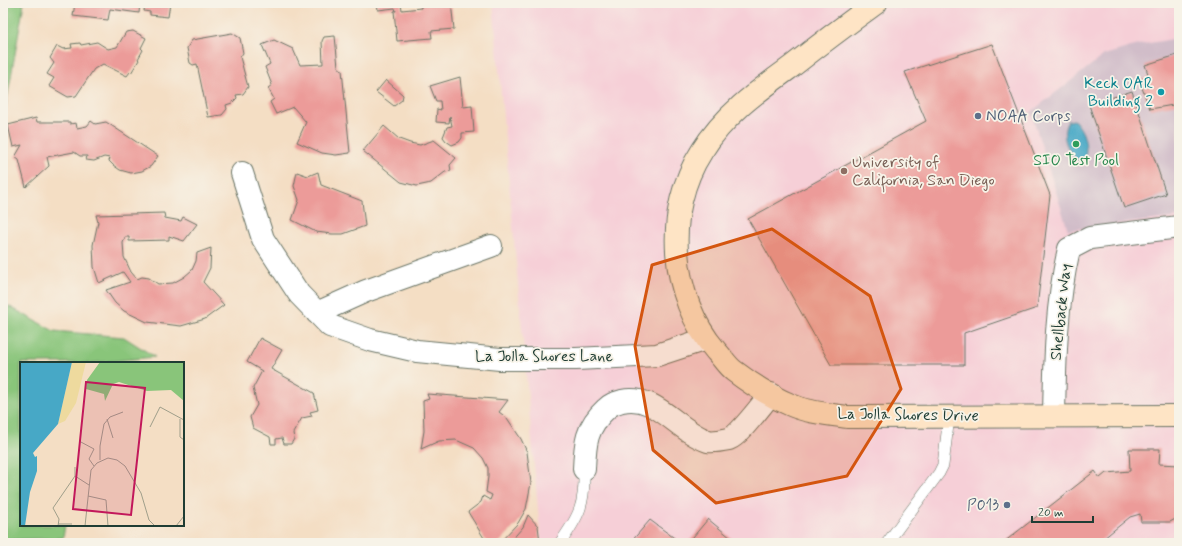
<svg xmlns="http://www.w3.org/2000/svg" width="1182" height="546" viewBox="0 0 1182 546" font-family="Mynerve,sans-serif">
<style>
.built{fill:#f6cfd7}
.industrial{fill:#d1bdc9}
.green{fill:#89c57a;stroke:#548157}
.water{fill:#47a8c6;stroke:#33727d}
.building{fill:#ec9b99}
.lines{fill:none;stroke-linecap:round;stroke-linejoin:round}
.service-casing{stroke:#6a7566;stroke-width:12}
.minor-casing{stroke:#6a7566;stroke-width:24}
.secondary-casing{stroke:#6a7566;stroke-width:24}
.service{stroke:#fff;stroke-width:11}
.minor{stroke:#fff;stroke-width:22}
.secondary{stroke:#fee4c5;stroke-width:22}
.marked{fill:#d45610;fill-opacity:0.2;stroke:#d45610;stroke-width:3;stroke-linejoin:round}
.culture-dot{fill:#0f9aa8;stroke:#f7f3e8;stroke-width:1.5}
.service-dot{fill:#5c6f8a;stroke:#f7f3e8;stroke-width:1.5}
.leisure-dot{fill:#2e9e5b;stroke:#f7f3e8;stroke-width:1.5}
.education-dot{fill:#8d6e63;stroke:#f7f3e8;stroke-width:1.5}
.labels{text-anchor:middle;dominant-baseline:central;stroke-width:3.5;stroke-linejoin:round;paint-order:stroke}
.culture-label{font-size:16px;fill:#0d838f;stroke:#f7f3e8;text-anchor:end}
.service-label{font-size:16px;fill:#4e5e75;stroke:#f7f3e8;text-anchor:start}
.leisure-label{font-size:16px;fill:#27864d;stroke:#f7f3e8}
.education-label{font-size:16px;fill:#785e54;stroke:#f7f3e8;text-anchor:start}
.street-label{font-size:16px;fill:#1f3d34;stroke:#f7f3e8}
.inset-road{fill:none;stroke:#9f9e8a;stroke-width:1}
.view{fill:#c2185b;fill-opacity:0.15;stroke:#c2185b;stroke-width:2}
.inset-edge{fill:none;stroke:#1f3d34;stroke-width:2}
</style>
<rect width="100%" height="100%" fill="#f7f3e8"/>
<filter id="ink" filterUnits="userSpaceOnUse"><feTurbulence type="fractalNoise" baseFrequency=".025" numOctaves="2"/><feDisplacementMap in="SourceGraphic" scale="8" xChannelSelector="R" yChannelSelector="G"/><feConvolveMatrix kernelMatrix="1 2 1 2 8 2 1 2 1" color-interpolation-filters="sRGB"/></filter>
<filter id="wash" filterUnits="userSpaceOnUse"><feTurbulence type="fractalNoise" baseFrequency=".012" numOctaves="4" result="noise"/><feDisplacementMap in="SourceGraphic" scale="16" xChannelSelector="R" yChannelSelector="G"/><feGaussianBlur stdDeviation="0.9" result="paint"/><feColorMatrix in="noise" values="0 0 0 0 0 0 0 0 0 0 0 0 0 0 0 0 0 1.4 0 .05"/><feComposite in="paint" operator="in"/></filter>
<g filter="url(#wash)">
<rect width="100%" height="100%" fill="#f4dec4"/>
<path class="built" d="M493,3H1179V543H541Z"/>
<path class="industrial" d="M1179,38V217L1068,230L1031,112L1104,55L1138,45Z"/>
<path class="green" d="M3,3H24L3,122Z
M3,303L54,331L124,337L155,357L91,363H21V525H65L63,538L3,540Z"/>
<path class="water" d="M1074,120C1084,130 1088,145 1085,158L1079,161C1067,152 1060,135 1068,121Z"/>
<g id="blocks">
<path class="building" d="M75,3H140L139,13L110,9L108,20L73,16Z
M145,3H170L168,17L150,15V12L144,11Z
M377,3H401L402,10L421,8V3H451L454,29L431,31L432,38L397,41L394,11H396L395,8L378,10Z
M133,31L146,38L141,48L143,50L138,59L139,60L131,73L130,72L127,76L103,64L94,69L76,96L68,97L49,86L54,78L47,74L54,63L50,58L57,46L63,49L72,48L71,44L80,43L81,45L97,42L108,49L117,47L126,32Z
M232,33L240,38L243,53L240,57L248,87L243,94L236,95L237,98L232,103L226,105L227,109L222,115L208,117L197,64L193,65L190,63L187,48L192,40Z
M335,36L338,67L342,70L350,153L336,155L322,153L297,142L306,122L293,107L276,114L270,102L274,99L268,88L272,85L265,67L270,64L262,45L274,40L293,49L300,65L323,64L322,41L324,37Z
M992,44L1050,195L1037,308L964,333V365H831L748,219L926,121L905,72Z
M1177,55H1179V104L1150,109L1139,80L1149,77L1145,65Z
M460,77L463,107L472,106L474,132L462,133V138L459,142L452,145L446,141L443,137L447,127L452,126L450,116L449,123L436,122L437,109L441,110L440,101H436L430,86Z
M386,80L403,95L402,100L394,106L376,92Z
M1132,91L1166,194L1124,208L1089,105Z
M36,118L37,122H70V124L76,123L77,128L87,126L91,121L95,124L106,122L158,156L151,166L142,171L131,173L120,170L113,165L109,161L110,158L104,157L94,161L86,160L87,156H80L74,152L47,157L49,166L26,187L19,160L15,157L22,145L13,147L8,125Z
M384,126L399,139L410,143L420,145L434,140L456,158L450,165L451,171L445,172L431,183L417,186L401,182L363,151Z
M297,172L308,176L318,172L321,185L362,201L365,226L343,234H332L316,232L292,220L299,200L294,186Z
M164,213L165,218L181,221L183,217L197,224L184,241L169,236V240L129,241V237H125L123,243L124,257L131,272L137,279L142,277L149,278L158,284L173,283L184,277L192,270L196,261L197,253L211,248L210,268L203,282L224,305L205,319L181,326L147,322L124,311L115,303L106,290L130,282L123,272L99,283L94,267L93,245L98,222L96,215Z
M260,338L282,350L271,369L314,393L318,410L310,412L312,416L302,418L293,433L294,439L291,444H284L282,438L276,439V444H271L270,437L253,428L250,417L257,405L253,388L262,371L247,362Z
M427,394L508,400L499,412L507,418L521,439L527,452L531,483L526,509L518,523L499,543H487L468,512L481,502L483,496L490,500L492,495L486,492L488,477V468L483,458L474,448L456,440L439,441L421,449L424,431L423,401L429,399Z
M1129,449H1160L1159,464L1179,465V517L1170,522H1141L1140,514L1130,517L1098,543H1005L1004,542L1095,471L1100,478L1106,473L1130,471Z
M528,515L538,526L540,542L537,539L535,541L536,543H509L523,527Z
M708,519L737,543H688Z
M650,520L681,543H630Z"/>
</g>
</g>
<g filter="url(#ink)">
<use href="#blocks" fill-opacity="0" stroke="#6a7566" stroke-width="1"/>
<g class="lines">
<defs>
<path id="service" d="M560,543C580,515 585,504 584,469
M887,543L939,473L943,465L949,417"/>
<path id="minor" d="M242,173L263,239L299,294L330,326L370,340L417,351L500,359H576L657,355L706,339
M317,313L366,291L491,246
M1054,416C1055,359 1056,305 1069,249L1090,238L1179,227
M584,469C585,444 586,427 606,409C611,404 615,403 622,401C656,393 677,431 708,441C712,442 724,440 729,439C740,435 762,404 771,394"/>
<path id="secondary" d="M876,3C847,24 819,45 791,67C758,91 724,115 702,151C663,211 670,297 716,351C722,357 727,366 734,371C751,384 772,397 791,405C809,413 829,414 847,417L1179,416"/>
</defs>
<use href="#service" class="service-casing"/>
<use href="#minor" class="minor-casing"/>
<use href="#secondary" class="secondary-casing"/>
<use href="#service" class="service"/>
<use href="#minor" class="minor"/>
<use href="#secondary" class="secondary"/>
</g>
</g>
<path class="marked" d="M772,229L870,296L901,389L847,476L716,503L653,450L635,346L652,265Z"/>
<circle class="culture-dot" cx="1161" cy="92" r="4"/>
<g class="service-dot">
<circle cx="978" cy="116" r="4"/>
<circle cx="1007" cy="505" r="4"/>
</g>
<circle class="leisure-dot" cx="1076" cy="144" r="4"/>
<circle class="education-dot" cx="844" cy="171" r="4"/>
<g class="labels">
<g class="culture-label">
<text x="1153" y="83">Keck OAR<tspan x="1153" dy="18">Building 2</tspan></text>
</g>
<g class="service-label">
<text x="986" y="116">NOAA Corps</text>
<text x="999" y="505" text-anchor="end">P013</text>
</g>
<g class="leisure-label">
<text x="1076" y="160">SIO Test Pool</text>
</g>
<g class="education-label">
<text x="852" y="162">University of<tspan x="852" dy="18">California, San Diego</tspan></text>
</g>
<g class="street-label">
<text transform="translate(1061 312) rotate(-84)">Shellback Way</text>
<text x="544" y="356">La Jolla Shores Lane</text>
<text transform="translate(908 415) rotate(1)">La Jolla Shores Drive</text>
</g>
</g>
<g transform="translate(20 362)">
<rect width="164" height="164" fill="#f4dec4"/>
<path d="M80,0H164V39L151,28L127,29L99,20L93,22L85,39L84,32L66,27L67,18Z" fill="#89c57a"/>
<path d="M52,0H66L56,41L45,59L38,62Z" fill="#eeda9e"/>
<path d="M0,0H52L38,62L13,91L15,95L17,94V109L10,130L5,164H0Z" fill="#47a8c6"/>
<path class="inset-road" d="M87,57L93,76M160,57V75L164,78M130,65L140,45L164,58M59,79L74,87L69,97L74,104M80,98V84L84,62L90,55L103,50M55,105V114L69,123M68,134L86,138L88,164M38,162H52M38,164L39,157L33,146L55,114M65,164L71,108L77,101L88,96L97,98L105,104L121,131L129,158L135,164M156,164L164,154"/>
<path class="view" d="M66,20L125,26L111,153L53,147Z"/>
<rect width="164" height="164" class="inset-edge"/>
</g>
<rect width="1182" height="546" fill="none" stroke="#f7f3e8" stroke-width="16"/>
<path d="M1032 516v6h61v-6" fill="none" stroke="#1f3d34" stroke-width="2"/>
<text x="1038" y="516" font-size="12" fill="#1f3d34" stroke="#f7f3e8" stroke-width="3" paint-order="stroke">20 m</text>
</svg>
